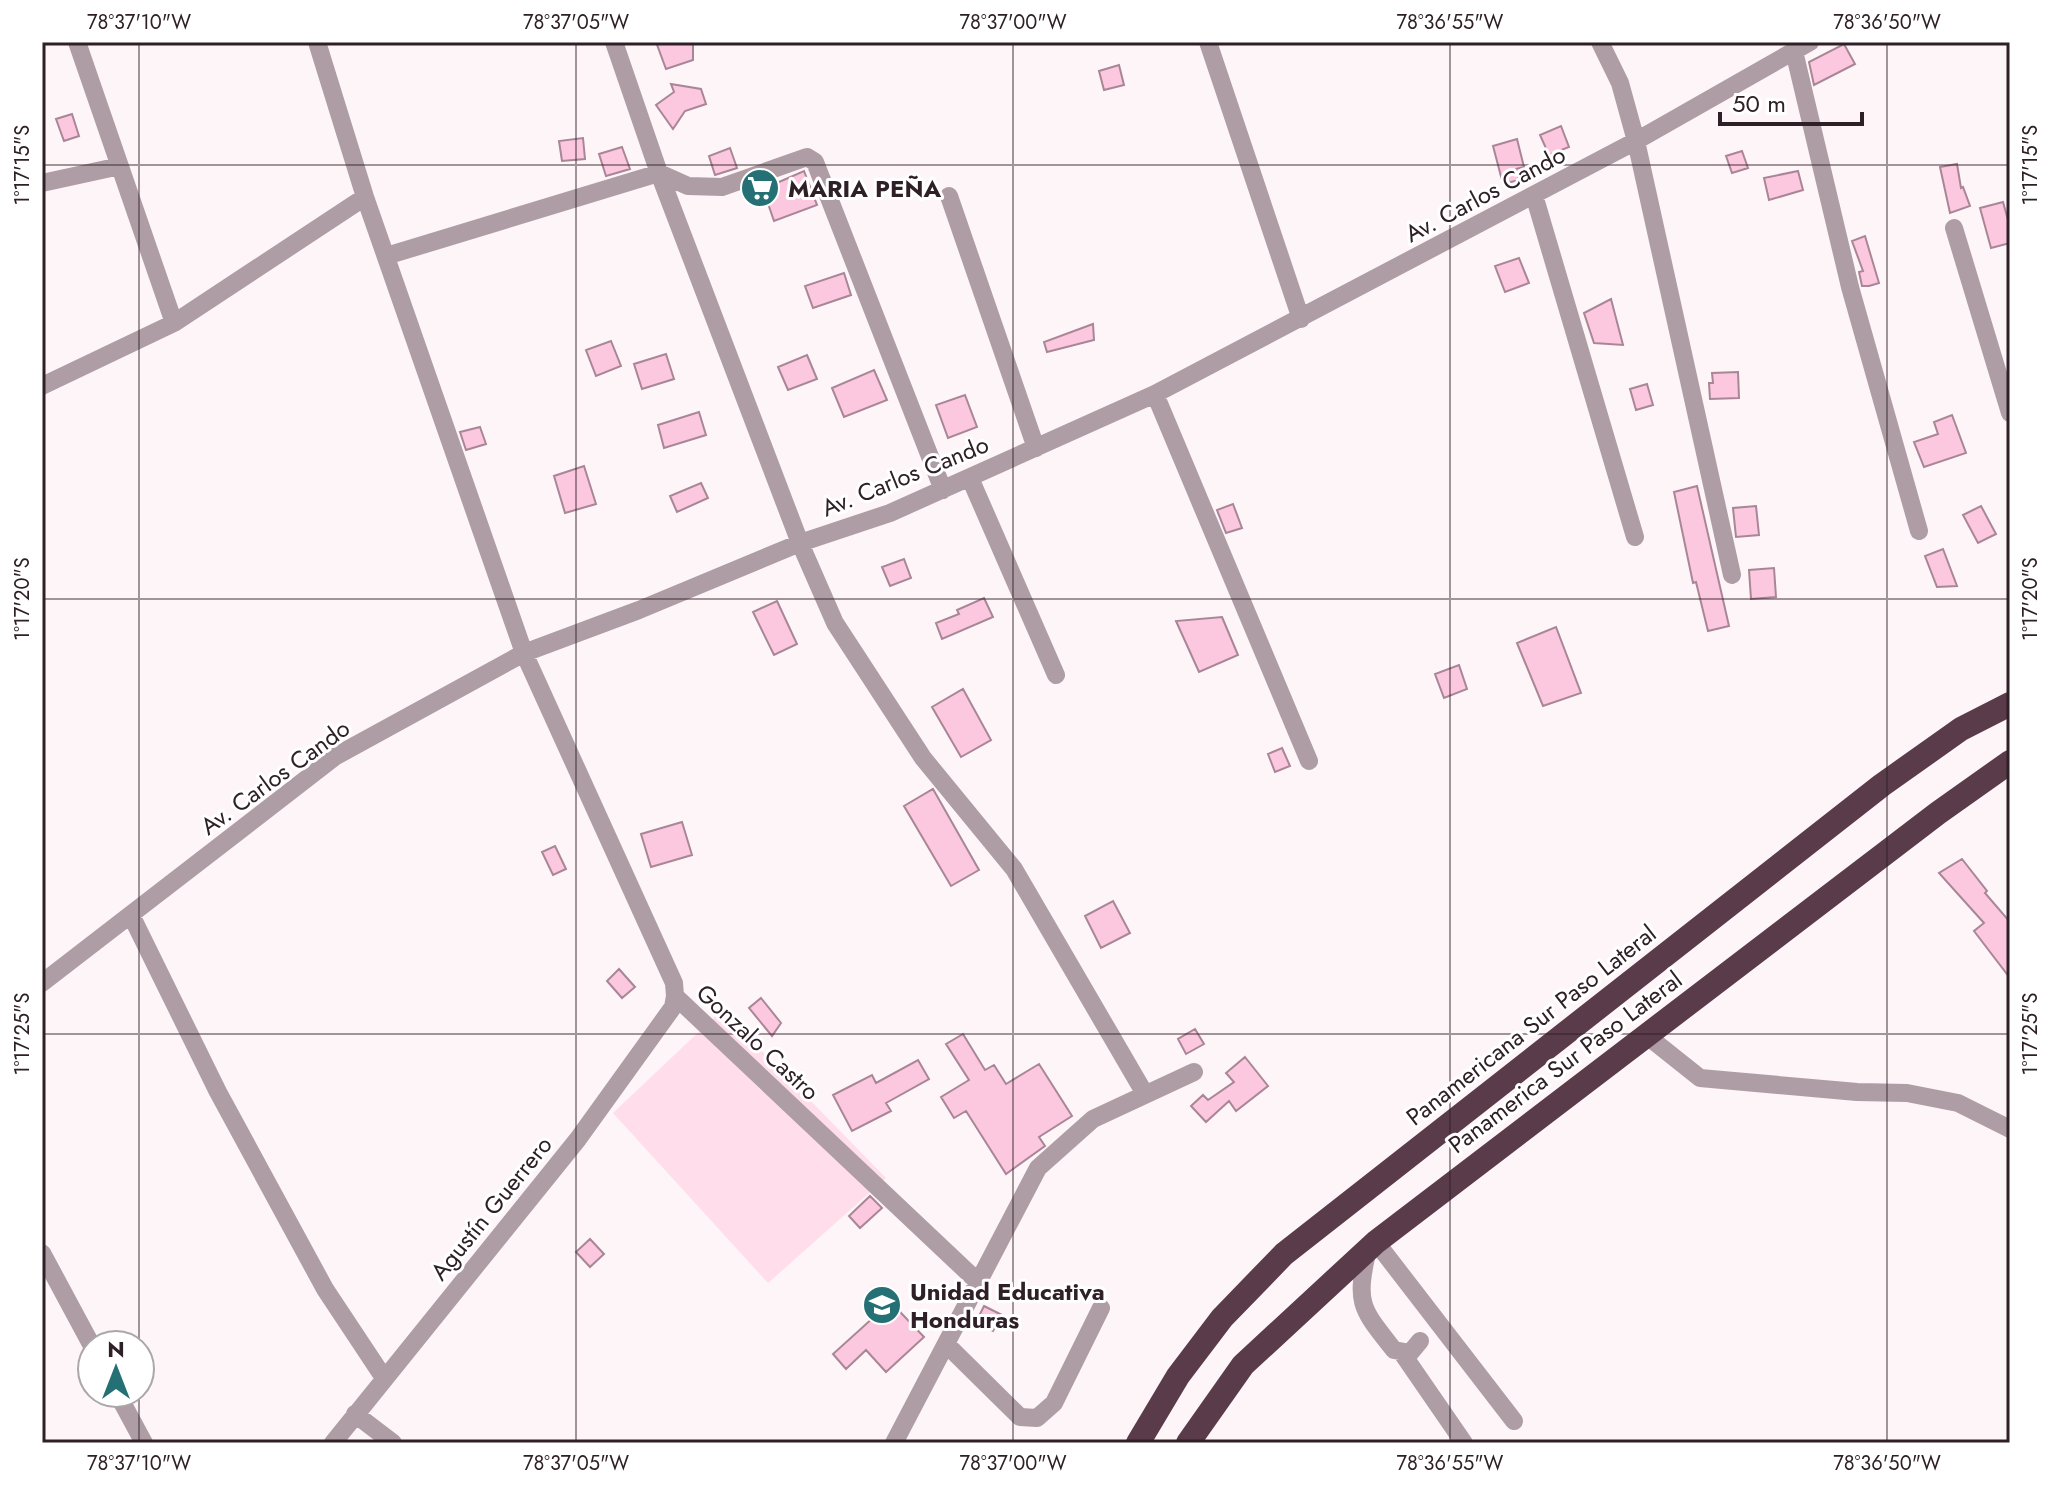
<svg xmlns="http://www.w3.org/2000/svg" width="2052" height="1485" viewBox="0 0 2052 1485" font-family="Jost,sans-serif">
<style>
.garden{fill:#ffddeb}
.building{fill:#fcc8df;stroke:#a98696;stroke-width:2}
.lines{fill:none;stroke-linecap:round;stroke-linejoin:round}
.minor{stroke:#ae9da4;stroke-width:18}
.highway{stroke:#5a3b49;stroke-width:24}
.ticks{fill:none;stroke:#2e2026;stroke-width:2;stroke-opacity:0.45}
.labels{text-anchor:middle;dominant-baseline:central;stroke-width:6;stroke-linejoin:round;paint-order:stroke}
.poi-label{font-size:24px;font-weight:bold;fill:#2e2026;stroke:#fff;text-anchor:start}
.street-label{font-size:24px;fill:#2e2026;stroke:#fff}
.neatline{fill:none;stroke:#2e2026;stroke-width:3}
.ticks-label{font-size:20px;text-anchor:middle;fill:#2e2026}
</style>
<rect width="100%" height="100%" fill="#fdf5f8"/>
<path class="garden" d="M722,1010L886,1178L768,1283L613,1113Z"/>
<path class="building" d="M656,42H693V60L666,69Z
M1844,44L1855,64L1814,85L1809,62Z
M1119,65L1124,85L1104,90L1099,71Z
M671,84L701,89L706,104L685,111L673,129L656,105L674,92Z
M72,114L79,136L64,141L56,119Z
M1561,126L1569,147L1549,155L1540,135Z
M583,138L585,159L562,161L559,141Z
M1517,139L1524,167L1516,169L1519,180L1503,184L1493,146Z
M622,147L630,169L606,176L599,154Z
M730,148L737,168L715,175L709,156Z
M1742,151L1748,168L1732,173L1726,156Z
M1957,164L1961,188L1963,187L1970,206L1950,213L1940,167Z
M804,171L817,205L774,221L763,189Z
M1798,171L1803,190L1769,200L1764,178Z
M2003,202L2010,227V243L1991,248L1980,208Z
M1865,236L1879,283L1869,286H1862L1859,272L1863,271L1852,241Z
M1519,258L1529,283L1505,292L1495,266Z
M844,273L851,295L813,308L805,286Z
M1611,299L1623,345L1594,343L1584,313Z
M1093,324L1094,340L1047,352L1044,342Z
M611,341L621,366L596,376L586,350Z
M666,354L674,379L642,389L634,364Z
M807,355L817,379L788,390L778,367Z
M874,370L887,400L844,417L832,388Z
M1738,372L1739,398L1710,399L1709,383H1713L1712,373Z
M1647,384L1653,405L1636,410L1630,389Z
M965,395L977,427L948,438L936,405Z
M699,412L706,435L664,448L658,425Z
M1952,415L1966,453L1924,467L1914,442L1938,434L1934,422Z
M480,427L486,444L466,450L460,432Z
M584,466L596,504L565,513L554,476Z
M701,483L708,498L677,512L670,496Z
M1697,486L1729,626L1708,631L1696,582L1693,583L1674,492Z
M1233,504L1242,528L1226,533L1217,510Z
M1756,506L1759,535L1736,537L1733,508Z
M1981,506L1996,534L1978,543L1963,515Z
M1943,549L1957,586L1937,587L1925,556Z
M904,559L911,578L890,586L882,567Z
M1774,568L1776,597L1751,599L1749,570Z
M984,598L993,617L942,639L936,623L959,614L957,610Z
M777,601L797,644L774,655L753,612Z
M1222,617L1238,655L1199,672L1176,621Z
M1556,627L1581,693L1543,706L1517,643Z
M1459,665L1467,689L1444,698L1435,674Z
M963,689L991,740L961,757L932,707Z
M1282,748L1290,766L1275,772L1268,754Z
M933,789L979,870L951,886L904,806Z
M682,822L692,855L651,867L641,834Z
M555,846L566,869L553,875L542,852Z
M1962,859L1987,891L1985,893L2010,922V978L1974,931L1984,923L1939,873Z
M1113,901L1130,933L1101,948L1085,916Z
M619,969L635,987L622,998L607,981Z
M761,998L781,1023L772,1036L749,1008Z
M1195,1029L1204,1044L1186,1054L1178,1039Z
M963,1034L985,1070L994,1065L1006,1084L1039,1064L1072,1116L1039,1137L1045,1146L1006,1174L966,1111L954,1118L941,1097L969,1080L946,1044Z
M1245,1057L1268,1086L1236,1111L1229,1101L1206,1122L1191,1106L1203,1095L1208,1100L1234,1082L1226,1073Z
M918,1060L929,1079L886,1103L891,1111L852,1131L833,1095L872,1075L876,1083Z
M870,1196L882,1208L860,1228L849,1216Z
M590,1239L604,1254L590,1267L576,1252Z
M882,1293L924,1337L886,1372L866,1350L846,1369L833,1354L874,1317L866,1307Z
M984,1306L1002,1315L993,1331L976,1322Z"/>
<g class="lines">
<path class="minor" d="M77,42L174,323
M317,42L365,197L524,653L674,983L675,996L977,1281
M614,42L659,173L800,543L835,623L923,758L1014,869L1145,1094
M1208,42L1301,319
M1600,42L1620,83L1636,141L1732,575
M1794,51L1850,287L1919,531
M42,183L120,166
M1534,195L1635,537
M949,196L1036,448
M1954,228L2010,413
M386,256L659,173L688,186L722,187L807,157L815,162L943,490
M42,386L174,323L365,197
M1155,394L1309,761
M970,478L1056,675
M131,915L218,1092L325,1289L384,1378
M42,983L336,756L524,653L639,610L800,543L890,513L1155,394L1636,141L1810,42
M1646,1035L1700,1078L1857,1092L1907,1093L1958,1103L2010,1129
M1376,1242L1514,1421
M1368,1249C1355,1304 1361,1308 1394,1350L1410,1353L1420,1341
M42,1253L92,1346
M947,1345L1020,1417L1037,1418L1054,1403L1101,1308
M1402,1353L1464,1443
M117,1393L144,1443
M355,1414L393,1443
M333,1443L578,1139L673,1007L675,996
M894,1443L1038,1168L1093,1119L1194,1072"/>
<path class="highway" d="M1138,1443L1178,1376L1222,1318L1284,1254L1882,785L1961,729L2010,704
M1188,1443L1243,1365L1376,1242L1938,813L2010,762"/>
</g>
<path class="ticks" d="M139,42V1345M576,42V1443M1013,42V1443M1450,42V1443M1887,42V1443M42,165H2010M42,599H2010M42,1034H2010M139,1393V1443"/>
<defs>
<symbol id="supermarket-disc" viewBox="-11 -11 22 22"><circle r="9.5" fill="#257074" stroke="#fff"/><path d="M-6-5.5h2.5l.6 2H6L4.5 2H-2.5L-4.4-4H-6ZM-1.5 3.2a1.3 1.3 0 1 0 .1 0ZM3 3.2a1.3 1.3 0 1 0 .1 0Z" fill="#fff"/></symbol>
<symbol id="school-disc" viewBox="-11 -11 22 22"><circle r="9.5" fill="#257074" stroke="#fff"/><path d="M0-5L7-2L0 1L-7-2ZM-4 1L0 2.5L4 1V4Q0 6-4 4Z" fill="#fff"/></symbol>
</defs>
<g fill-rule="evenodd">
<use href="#supermarket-disc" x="738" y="166" width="44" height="44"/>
<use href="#school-disc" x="860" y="1283" width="44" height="44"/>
</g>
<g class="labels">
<g class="poi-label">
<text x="788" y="188">MARIA PEÑA</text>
<text x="910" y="1291">Unidad Educativa<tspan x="910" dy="28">Honduras</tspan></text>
</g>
<g class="street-label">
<text transform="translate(1485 194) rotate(-28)">Av. Carlos Cando</text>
<text transform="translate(905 476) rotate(-22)">Av. Carlos Cando</text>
<text transform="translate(275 777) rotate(-36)">Av. Carlos Cando</text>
<text transform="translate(1531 1025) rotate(-38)">Panamericana Sur Paso Lateral</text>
<text transform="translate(758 1042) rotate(43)">Gonzalo Castro</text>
<text transform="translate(1565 1062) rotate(-37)">Panamerica Sur Paso Lateral</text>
<text transform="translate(491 1208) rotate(-51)">Agustín Guerrero</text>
</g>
</g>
<rect width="2052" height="1485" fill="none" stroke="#ffffff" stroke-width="88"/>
<g transform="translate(116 1369)"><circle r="38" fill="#ffffff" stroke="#aba6a8" stroke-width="2"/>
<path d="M0-6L14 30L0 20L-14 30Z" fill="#257074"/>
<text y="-12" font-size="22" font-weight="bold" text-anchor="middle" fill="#2e2026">N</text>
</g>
<path d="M1720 112v12h142v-12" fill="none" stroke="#2e2026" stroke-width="4"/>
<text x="1732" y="112" font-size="24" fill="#2e2026" stroke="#ffffff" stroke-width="6" paint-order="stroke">50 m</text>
<rect x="44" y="44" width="1964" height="1397" class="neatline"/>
<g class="ticks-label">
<text x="139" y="29">78°37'10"W</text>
<text x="576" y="29">78°37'05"W</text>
<text x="1013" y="29">78°37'00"W</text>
<text x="1450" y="29">78°36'55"W</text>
<text x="1887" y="29">78°36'50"W</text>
<text transform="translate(22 165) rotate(-90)" y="7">1°17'15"S</text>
<text transform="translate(2030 165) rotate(-90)" y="7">1°17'15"S</text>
<text transform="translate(22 599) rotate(-90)" y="7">1°17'20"S</text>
<text transform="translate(2030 599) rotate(-90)" y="7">1°17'20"S</text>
<text transform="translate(22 1034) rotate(-90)" y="7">1°17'25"S</text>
<text transform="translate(2030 1034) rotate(-90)" y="7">1°17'25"S</text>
<text x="139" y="1470">78°37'10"W</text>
<text x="576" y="1470">78°37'05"W</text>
<text x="1013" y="1470">78°37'00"W</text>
<text x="1450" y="1470">78°36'55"W</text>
<text x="1887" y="1470">78°36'50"W</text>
</g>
</svg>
